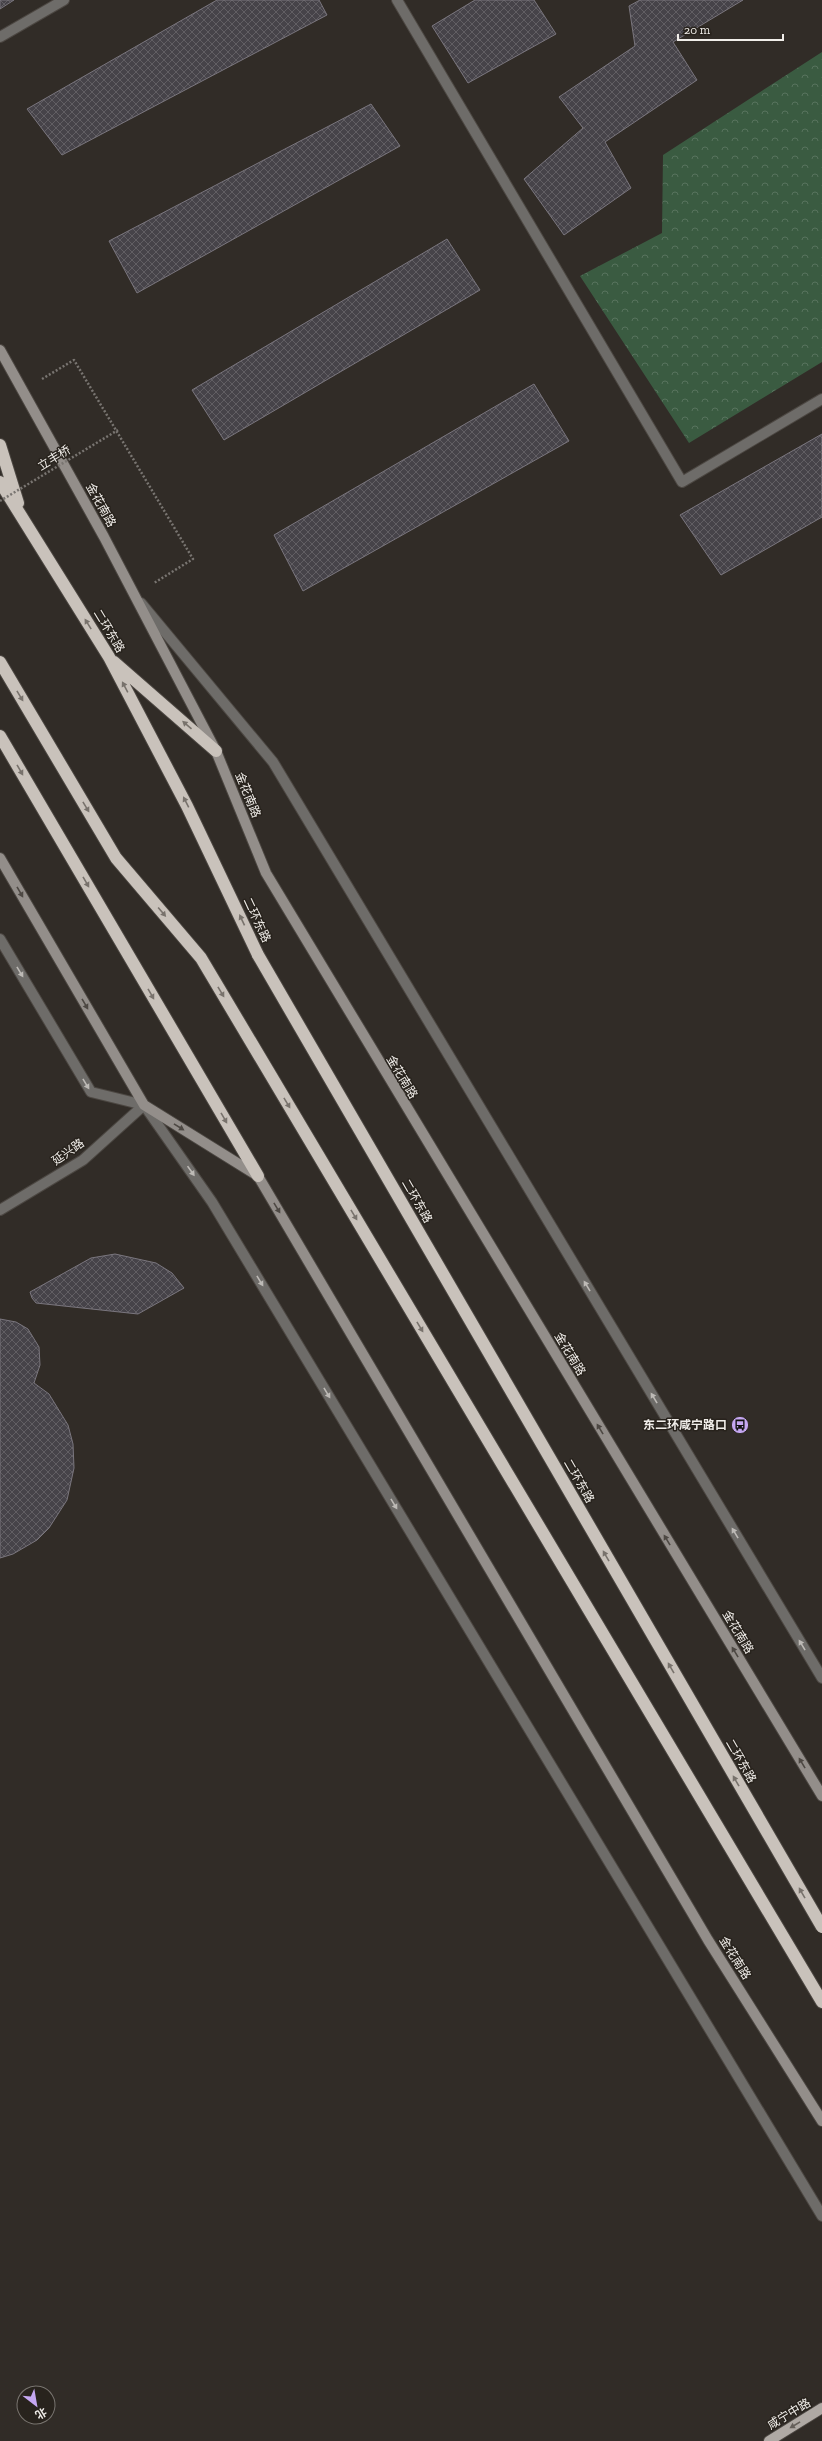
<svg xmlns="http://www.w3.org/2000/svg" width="822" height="2441" viewBox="0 0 822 2441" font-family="'Zilla Slab','Noto Sans SC',serif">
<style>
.park{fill:url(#park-crowns)}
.building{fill:url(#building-cross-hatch);stroke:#7a767e}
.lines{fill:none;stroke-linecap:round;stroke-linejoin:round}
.street-casing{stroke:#4c4742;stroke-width:12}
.secondary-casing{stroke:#4c4742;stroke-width:12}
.primary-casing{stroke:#4c4742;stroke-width:12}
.highway-casing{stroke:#4c4742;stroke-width:14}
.path{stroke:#797571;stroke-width:2.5;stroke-dasharray:2 2;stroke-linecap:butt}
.street{stroke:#6e6c69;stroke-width:10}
.secondary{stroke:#938e8a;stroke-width:10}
.primary{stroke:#afa9a4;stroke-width:10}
.highway{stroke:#c9c2bb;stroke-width:12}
.highway-bridge-casing{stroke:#4c4742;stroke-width:14;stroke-linecap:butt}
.path-bridge{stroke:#797571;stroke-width:2.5;stroke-dasharray:2 2;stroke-linecap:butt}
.highway-bridge{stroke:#c9c2bb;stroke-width:12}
.oneway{fill:#78726c}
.oneway2{fill:#4d4843}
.oneway3{fill:#bdbab6}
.oneway4{fill:#655f5a}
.labels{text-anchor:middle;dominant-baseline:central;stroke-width:3;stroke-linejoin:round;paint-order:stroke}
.street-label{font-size:12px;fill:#f1eeea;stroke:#28231d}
.poi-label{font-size:12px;font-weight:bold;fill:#f1eeea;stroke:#28231d;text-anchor:end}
</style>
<defs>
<pattern id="park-crowns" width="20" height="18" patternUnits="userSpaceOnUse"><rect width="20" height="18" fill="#3a5b41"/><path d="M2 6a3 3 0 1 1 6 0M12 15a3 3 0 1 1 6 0" fill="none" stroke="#57735d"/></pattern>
<pattern id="building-cross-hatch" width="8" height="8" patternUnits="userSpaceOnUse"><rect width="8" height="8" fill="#464349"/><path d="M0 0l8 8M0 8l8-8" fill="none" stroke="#615e63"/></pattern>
</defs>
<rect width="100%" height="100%" fill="#312c27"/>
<path class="park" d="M822,52V362L689,443L580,276L662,233L663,155Z"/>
<path class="building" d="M0,0H14L0,9Z
M217,0H319L327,15L62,155L27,109Z
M475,0H534L556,34L468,83L432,26Z
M640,0H743L673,42L697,80L605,142L631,188L564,235L524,179L583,128L559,97L635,46L629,6Z
M371,104L400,146L137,293L109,241Z
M447,239L480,290L224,440L192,390Z
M534,384L569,441L303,591L274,535Z
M822,434V517L721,575L680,515Z
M115,1254L156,1263L172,1273L184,1288L138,1314L36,1303L32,1298L30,1292L91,1258Z
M0,1319L16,1322L28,1329L39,1347L40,1365L34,1383L49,1394L68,1425L73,1444L74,1468L67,1500L49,1528L37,1540L13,1554L0,1558Z"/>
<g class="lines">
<defs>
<path id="street" d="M397,0L682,482L822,399
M0,37L64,0
M141,603L273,762L822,1678
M0,939L91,1092L144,1105L212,1202L822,2216
M0,1210L83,1160L144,1105"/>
<path id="secondary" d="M0,350L104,537L216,751L266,873L822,1796
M0,858L144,1105L258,1176L708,1940L822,2121"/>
<path id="primary" d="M769,2441L822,2408"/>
<path id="highway" d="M0,445L18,503
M0,482L109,657L187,806L258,955
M0,662L116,858L201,958L822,2002
M114,662L216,751
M0,736L258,1176"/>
</defs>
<use href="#street" class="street-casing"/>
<use href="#secondary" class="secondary-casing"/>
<use href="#primary" class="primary-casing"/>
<use href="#highway" class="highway-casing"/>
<path class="path" d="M42,379L74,360L193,559L154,583"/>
<use href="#street" class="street"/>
<use href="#secondary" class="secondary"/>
<use href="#primary" class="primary"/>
<use href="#highway" class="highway"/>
<defs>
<path id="highway-bridge" d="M258,955L822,1927"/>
</defs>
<use href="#highway-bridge" class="highway-bridge-casing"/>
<path class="path-bridge" d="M0,501L118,430"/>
<use href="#highway-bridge" class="highway-bridge"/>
</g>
<defs><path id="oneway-solid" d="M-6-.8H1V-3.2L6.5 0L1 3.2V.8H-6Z"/></defs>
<g class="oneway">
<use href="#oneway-solid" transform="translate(88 624) rotate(-122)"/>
<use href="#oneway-solid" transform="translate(125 687) rotate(-118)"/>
<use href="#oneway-solid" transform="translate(20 696) rotate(59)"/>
<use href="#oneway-solid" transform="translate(187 725) rotate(-139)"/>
<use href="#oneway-solid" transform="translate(20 770) rotate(60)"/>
<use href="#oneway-solid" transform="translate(186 802) rotate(-117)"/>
<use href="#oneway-solid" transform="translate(86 807) rotate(59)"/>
<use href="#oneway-solid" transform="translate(86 882) rotate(60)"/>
<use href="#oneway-solid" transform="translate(162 912) rotate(50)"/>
<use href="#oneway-solid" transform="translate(242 920) rotate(-115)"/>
<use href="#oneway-solid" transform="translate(221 992) rotate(59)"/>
<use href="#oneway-solid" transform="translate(151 994) rotate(60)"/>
<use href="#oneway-solid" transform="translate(287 1103) rotate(59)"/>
<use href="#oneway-solid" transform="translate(224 1118) rotate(60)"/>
<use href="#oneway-solid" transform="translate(354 1215) rotate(59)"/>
<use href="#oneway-solid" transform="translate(420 1327) rotate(59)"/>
<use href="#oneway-solid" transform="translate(606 1556) rotate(-120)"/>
<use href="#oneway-solid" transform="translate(671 1668) rotate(-120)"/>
<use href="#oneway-solid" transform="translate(736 1781) rotate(-120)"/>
<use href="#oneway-solid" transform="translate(802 1893) rotate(-120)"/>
</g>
<g class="oneway2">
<use href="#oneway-solid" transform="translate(20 892) rotate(60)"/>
<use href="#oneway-solid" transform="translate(85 1004) rotate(60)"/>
<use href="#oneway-solid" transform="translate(179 1127) rotate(32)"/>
<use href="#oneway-solid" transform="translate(277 1208) rotate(59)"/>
<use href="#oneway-solid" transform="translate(600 1429) rotate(-121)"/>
<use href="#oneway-solid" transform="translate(667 1540) rotate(-121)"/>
<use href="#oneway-solid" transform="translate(735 1652) rotate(-121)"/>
<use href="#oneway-solid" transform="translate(802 1763) rotate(-121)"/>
</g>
<g class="oneway3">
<use href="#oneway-solid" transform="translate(20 972) rotate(59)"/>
<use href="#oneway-solid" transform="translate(86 1084) rotate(59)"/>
<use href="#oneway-solid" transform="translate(191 1171) rotate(55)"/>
<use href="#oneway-solid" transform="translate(260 1281) rotate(59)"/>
<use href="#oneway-solid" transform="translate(587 1286) rotate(-121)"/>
<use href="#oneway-solid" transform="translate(327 1393) rotate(59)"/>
<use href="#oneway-solid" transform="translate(654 1398) rotate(-121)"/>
<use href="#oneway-solid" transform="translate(394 1504) rotate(59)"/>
<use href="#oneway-solid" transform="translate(735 1533) rotate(-121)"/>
<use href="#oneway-solid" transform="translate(802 1645) rotate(-121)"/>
</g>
<use class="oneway4" href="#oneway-solid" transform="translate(795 2425) rotate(149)"/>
<defs>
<symbol id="bus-disc" viewBox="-11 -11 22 22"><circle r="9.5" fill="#c5a7f1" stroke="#28231d"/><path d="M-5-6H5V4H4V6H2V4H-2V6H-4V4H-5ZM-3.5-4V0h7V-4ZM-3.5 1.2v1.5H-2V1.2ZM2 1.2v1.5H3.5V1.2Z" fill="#111"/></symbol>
</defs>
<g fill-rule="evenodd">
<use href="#bus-disc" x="730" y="1415" width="20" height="20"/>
</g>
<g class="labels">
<g class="street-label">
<text transform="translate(54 458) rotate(-31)">立丰桥</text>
<text transform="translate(101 505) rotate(61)">金花南路</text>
<text transform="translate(109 631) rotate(59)">二环东路</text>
<text transform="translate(248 795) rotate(68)">金花南路</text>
<text transform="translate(257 920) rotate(65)">二环东路</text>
<text transform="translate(402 1077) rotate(59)">金花南路</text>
<text transform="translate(68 1152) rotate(-35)">延兴路</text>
<text transform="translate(417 1201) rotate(60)">二环东路</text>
<text transform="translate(570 1354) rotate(59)">金花南路</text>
<text transform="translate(579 1481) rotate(60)">二环东路</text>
<text transform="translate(738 1632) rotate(59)">金花南路</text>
<text transform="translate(741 1761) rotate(60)">二环东路</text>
<text transform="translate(735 1958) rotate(58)">金花南路</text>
<text transform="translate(789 2414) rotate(-31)">咸宁中路</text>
</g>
<g class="poi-label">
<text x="727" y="1425">东二环咸宁路口</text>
</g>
</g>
<g transform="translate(36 2405) rotate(149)"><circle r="19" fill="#28231d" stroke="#78746f"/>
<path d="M0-3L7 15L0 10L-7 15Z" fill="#c5a7f1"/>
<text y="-6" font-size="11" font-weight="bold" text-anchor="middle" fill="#f1eeea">北</text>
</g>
<path d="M678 34v6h105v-6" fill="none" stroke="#f1eeea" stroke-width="2"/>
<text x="684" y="34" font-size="12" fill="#f1eeea" stroke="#28231d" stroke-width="3" paint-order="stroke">20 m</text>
</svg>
